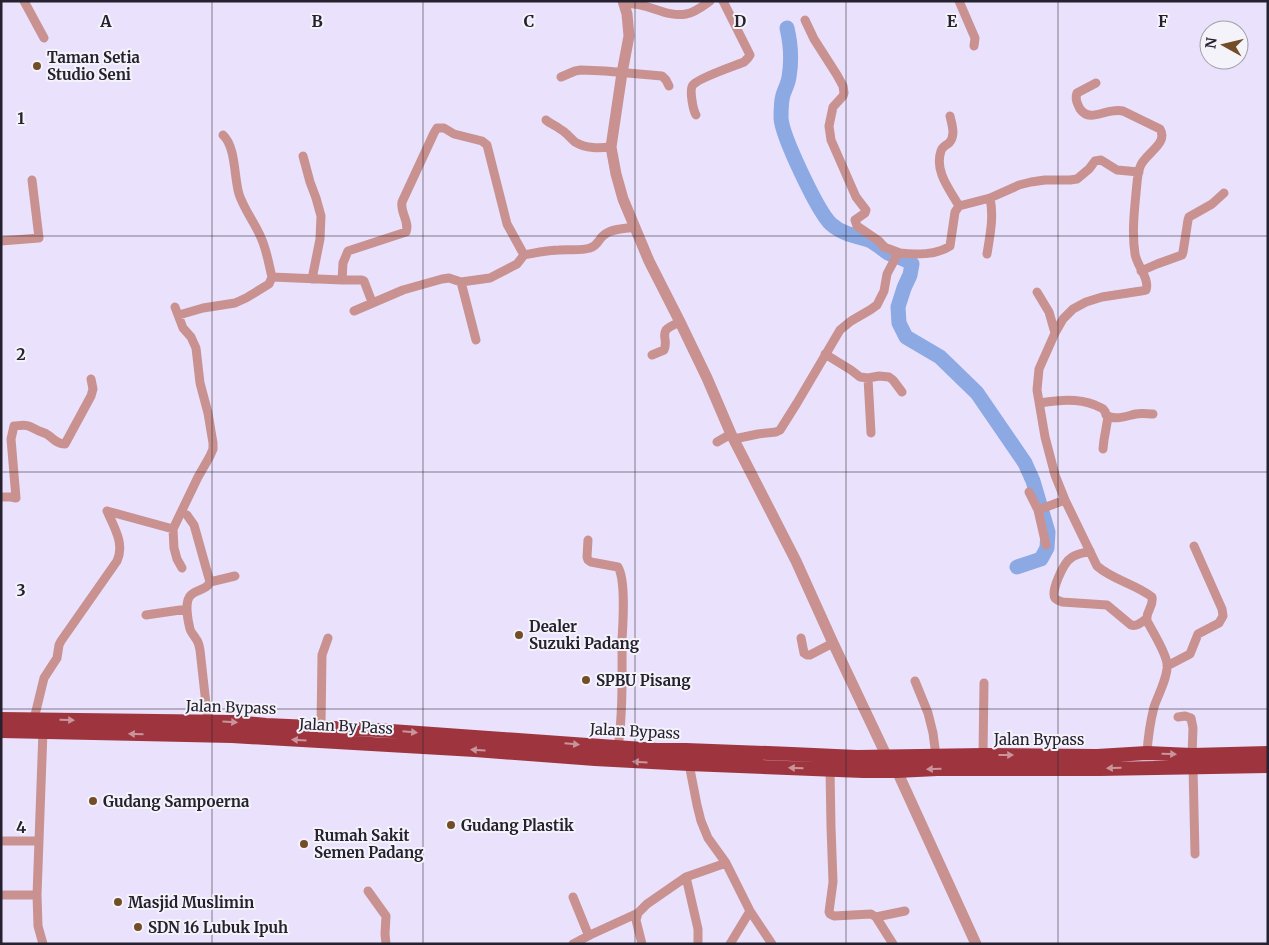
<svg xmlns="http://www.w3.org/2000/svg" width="1269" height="945" viewBox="0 0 1269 945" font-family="Merriweather,serif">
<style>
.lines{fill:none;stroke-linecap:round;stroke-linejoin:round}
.river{stroke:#8ca9e3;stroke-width:15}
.minor{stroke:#c99291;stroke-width:9}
.tertiary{stroke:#c99291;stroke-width:11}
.trunk{stroke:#9e353e;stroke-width:14}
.oneway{fill:#ca949c}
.grid{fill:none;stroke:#25212e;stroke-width:1;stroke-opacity:0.55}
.poi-dot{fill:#724d28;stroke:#f5f3fa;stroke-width:2}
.labels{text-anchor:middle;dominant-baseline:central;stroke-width:4;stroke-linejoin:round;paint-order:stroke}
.poi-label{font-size:15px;font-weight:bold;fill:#25212e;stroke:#f5f3fa;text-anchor:start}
.street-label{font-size:15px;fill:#25212e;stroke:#f5f3fa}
.grid-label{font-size:16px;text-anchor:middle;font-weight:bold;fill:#25212e;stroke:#f5f3fa;stroke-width:4;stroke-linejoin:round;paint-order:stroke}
</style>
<rect width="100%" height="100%" fill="#eae2fd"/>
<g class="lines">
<path class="river" d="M787,28C791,45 792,60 789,77C788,84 785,89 783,95C781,102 781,111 781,118C782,136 818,212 831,224C842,234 856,236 869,240C876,243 882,249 888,253C896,257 905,258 912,264L910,275L904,288L898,307L899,323L906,337L940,357L977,393L1025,463L1033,481L1048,532L1047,548L1041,559L1017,567"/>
<path class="minor" d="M24,1L44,38
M959,1L975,38L974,46
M624,4C646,1 665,18 686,14C694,13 703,6 710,1
M805,20L814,39L837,75L843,86L844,93L843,96L833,107L829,126L831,140L856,197L866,210L865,213L855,220L857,226L879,241L884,247L900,253
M561,77L575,71L581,70L605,71L662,76L666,80L669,86
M1096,83L1077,93C1075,99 1077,103 1080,109C1091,124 1106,107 1123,111L1160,129C1169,144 1144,154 1140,167C1137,175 1137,185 1136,193C1134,214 1132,234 1135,254C1137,266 1150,279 1146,290L1141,291L1102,297L1086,302L1073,309L1063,319L1055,333L1039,369L1037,390L1045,437L1055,475L1065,500L1097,566C1113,580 1135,584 1152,597C1154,608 1145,611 1147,621C1153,632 1165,651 1167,663C1169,675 1158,695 1154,707C1150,723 1148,737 1147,753
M696,115C693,110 689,89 693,85C698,78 734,66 744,62L748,58L750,55L723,1
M950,116C952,125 956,136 949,143C945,146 942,147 941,151C934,171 950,190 959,206
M546,120C550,124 555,125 560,129C566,132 570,138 575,142C586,149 600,148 611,147
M223,135C236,147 234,178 239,194C244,210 256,224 262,240C267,252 269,265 272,277
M303,156L310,182L316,198L321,216L320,239L312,279
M1,241L39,238L32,180
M987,254C990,235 994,217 990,198
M1141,271L1157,264L1182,255L1183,252L1188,220L1189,217L1212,204L1224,193
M342,280L343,263L348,251L406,232C410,222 400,213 402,202L434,133L437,128H444L454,134L482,141L487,145L507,224L524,255
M461,282L476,340
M1037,292L1049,312L1055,333
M175,307L183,328L191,337L196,348L200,383L208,413L213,443V449L210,456L198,477L173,529L174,548L177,559L182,568
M354,311L403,290L442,279L449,278L461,282L490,278L517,264L524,255C535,253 547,250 559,250C570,249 580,251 590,248C599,245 598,239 604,235C612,228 625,229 634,227
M179,315L203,308L235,303L246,298L269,284L272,277L342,280H362L364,281L372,302
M825,354L851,370L860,377L868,378L879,376L889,377L893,380L902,392
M652,355L664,350C668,341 662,336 666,330C669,326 676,324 680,322
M868,378L871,433
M1040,403C1059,400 1077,398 1095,405C1101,408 1105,408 1106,415C1115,421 1126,416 1136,414C1141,413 1148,414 1153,414
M734,439L758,434L776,432L780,430L797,403L840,330L851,321L870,310L877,305L884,291L887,274L897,255L900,253C915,255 937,255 950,246L955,212L959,206L990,198L1019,185L1031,182L1045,180H1070L1077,179L1089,169L1095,161L1101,160L1117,170L1139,172
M717,442L731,434
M1103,449L1104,440L1108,417
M1029,492L1038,510L1046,545
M1,497H11L16,498L11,439L14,426C26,425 26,424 37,430C40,432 44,432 48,435C54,439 57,444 65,444L91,396L93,389L91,379
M1038,510L1065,500
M107,511L173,529
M187,515L194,525L210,582C207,590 197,589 191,595C184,601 188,621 190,629C191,633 194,635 196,639C199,642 199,646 200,650L208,722
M588,540L587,557L588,560L591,562L618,567C626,580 623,623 622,640C622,676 623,712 618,748
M1090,551C1084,553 1075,554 1071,558C1064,562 1050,592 1055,598C1056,600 1060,601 1062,602L1107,605L1131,625C1137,627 1142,622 1147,618
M210,582L235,576
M146,615L187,609
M801,638L804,653L807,655H810L833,643
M1167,666L1190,654L1198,634L1219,623L1223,616L1222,609L1194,546
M915,681L928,713L933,733L936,756
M1178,717L1185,716L1191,718L1193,728L1192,755
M34,719L44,678L57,658L59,645L61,641L117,561C125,544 114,527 107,511
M321,727L322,655L328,638
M983,755L984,683
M689,764L697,805L701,821L708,838L726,863L750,911L772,944
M1193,767L1195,854
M830,769L831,827L833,882L829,912L830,914L834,916L871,914L876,917L893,944
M1,841H38
M686,877L698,929V944
M368,891L386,916L385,934L386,944
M1,895H37
M573,897L588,934L590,935L638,913
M876,917L905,911
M43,944L38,926L37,895L43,731
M573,944L590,935
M642,944L636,920L638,913L647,904L686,877L726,863
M730,944L750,911"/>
<path class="tertiary" d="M623,1L627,14L629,36L622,73L611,147L616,174L623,199L649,261L680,322L707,378L731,434L796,561L833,643L887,757L897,771L976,944"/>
<path class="trunk" d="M1,719L234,722L266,725L377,730L657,750H686L792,754L857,757L983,755L1097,756L1147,753L1192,755L1268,753
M1,731L232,736L475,750L595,759L689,764L863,771H897L937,769H1100L1268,766"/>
</g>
<defs><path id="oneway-solid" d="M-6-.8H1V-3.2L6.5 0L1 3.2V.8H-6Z" transform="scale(1.25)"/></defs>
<g class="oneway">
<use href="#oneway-solid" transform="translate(67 720) rotate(1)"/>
<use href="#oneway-solid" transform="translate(230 722) rotate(3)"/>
<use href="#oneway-solid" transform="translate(410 732) rotate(5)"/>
<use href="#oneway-solid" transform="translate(136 734) rotate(-178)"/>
<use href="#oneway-solid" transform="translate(299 740) rotate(-176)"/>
<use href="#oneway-solid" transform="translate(572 744) rotate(5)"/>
<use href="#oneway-solid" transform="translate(478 750) rotate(-176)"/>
<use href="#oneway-solid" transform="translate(1169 754) rotate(2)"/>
<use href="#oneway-solid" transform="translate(1006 755)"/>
<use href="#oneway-solid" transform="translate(640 762) rotate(-177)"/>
<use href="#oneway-solid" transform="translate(796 768) rotate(-179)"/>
<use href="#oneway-solid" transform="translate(1114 768) rotate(178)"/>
<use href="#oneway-solid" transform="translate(934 769) rotate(178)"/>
</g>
<path class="grid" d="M212,1V944M423,1V944M635,1V944M846,1V944M1058,1V944M1,236H1268M1,472H1268M1,709H1268"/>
<g class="poi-dot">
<circle cx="37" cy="66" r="5"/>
<circle cx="519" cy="635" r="5"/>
<circle cx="586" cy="680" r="5"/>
<circle cx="93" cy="801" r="5"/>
<circle cx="451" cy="825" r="5"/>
<circle cx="304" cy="844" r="5"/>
<circle cx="118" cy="902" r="5"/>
<circle cx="138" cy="927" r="5"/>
</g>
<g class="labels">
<g class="poi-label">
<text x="47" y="57">Taman Setia<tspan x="47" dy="17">Studio Seni</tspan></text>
<text x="529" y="626">Dealer<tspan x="529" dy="17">Suzuki Padang</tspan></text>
<text x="596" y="680">SPBU Pisang</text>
<text x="103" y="801">Gudang Sampoerna</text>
<text x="461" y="825">Gudang Plastik</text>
<text x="314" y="835">Rumah Sakit<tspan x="314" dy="17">Semen Padang</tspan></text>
<text x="128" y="902">Masjid Muslimin</text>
<text x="148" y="927">SDN 16 Lubuk Ipuh</text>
</g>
<g class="street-label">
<text transform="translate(231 707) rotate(2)">Jalan Bypass</text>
<text transform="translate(346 726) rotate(3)">Jalan By Pass</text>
<text transform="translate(635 731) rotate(3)">Jalan Bypass</text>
<text x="1039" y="739">Jalan Bypass</text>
</g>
</g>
<g class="grid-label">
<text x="106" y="27">A</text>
<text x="317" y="27">B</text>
<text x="529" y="27">C</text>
<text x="740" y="27">D</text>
<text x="952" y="27">E</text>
<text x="1163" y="27">F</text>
<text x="21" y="124">1</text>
<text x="21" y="360">2</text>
<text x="21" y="596">3</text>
<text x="21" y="833">4</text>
</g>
<rect width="1269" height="945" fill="none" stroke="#25212e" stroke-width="5"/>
<g transform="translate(1224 45) rotate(278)"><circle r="24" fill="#f5f3fa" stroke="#a29fa8"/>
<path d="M0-4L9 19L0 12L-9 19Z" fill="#724d28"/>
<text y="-8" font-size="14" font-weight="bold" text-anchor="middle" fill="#25212e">N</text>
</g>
</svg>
